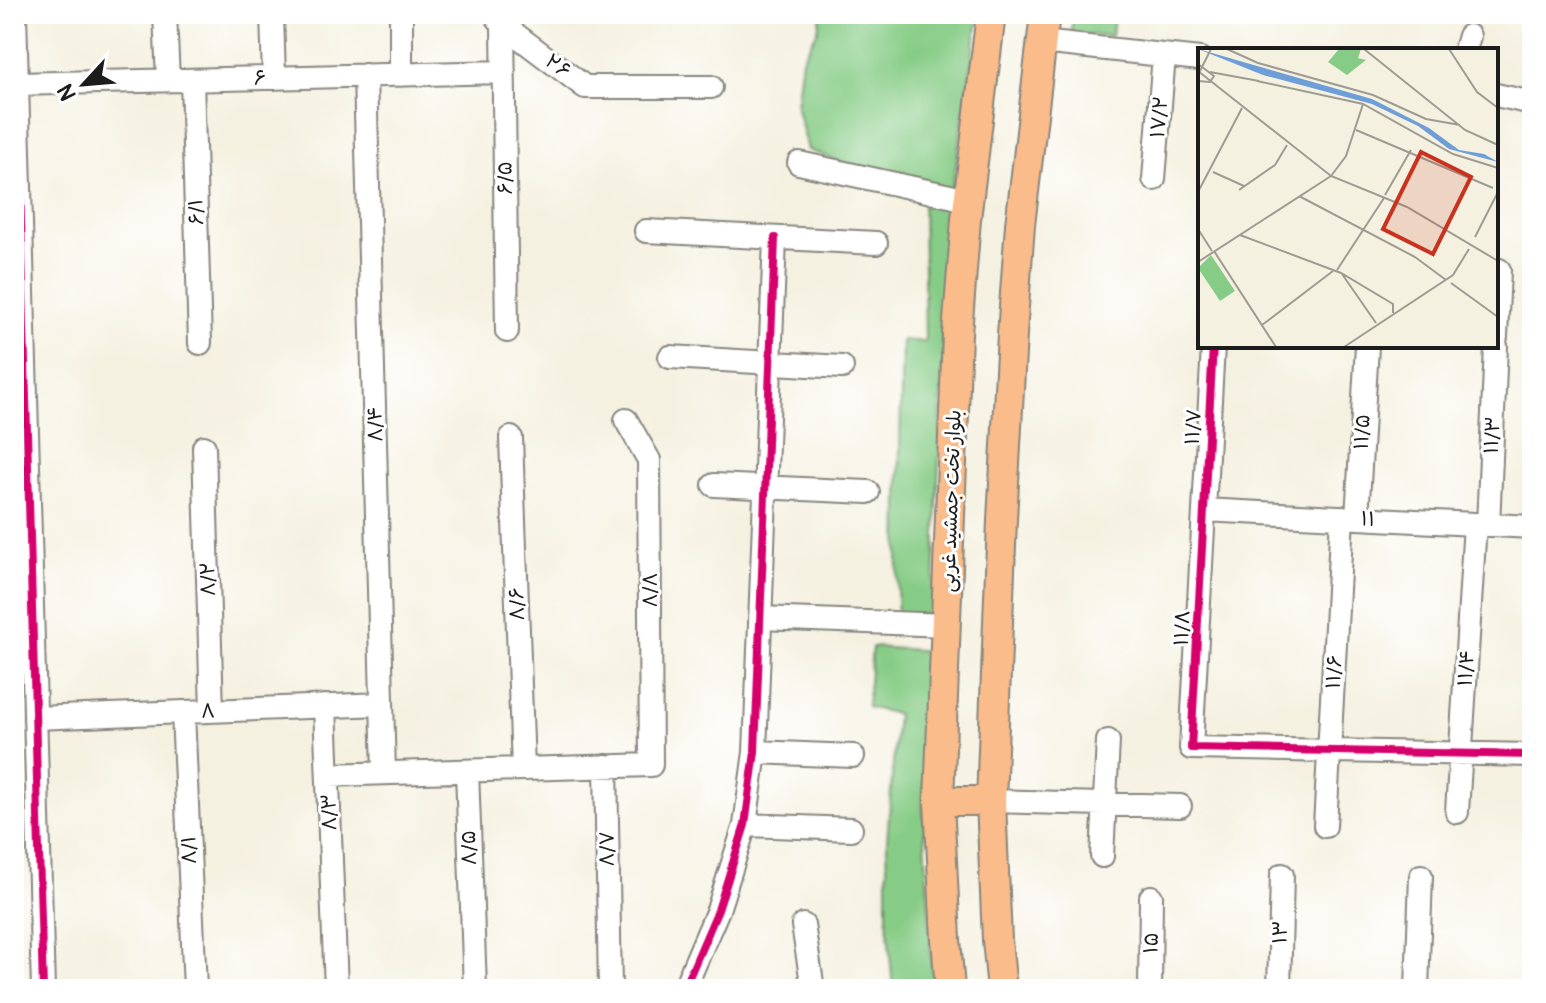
<svg xmlns="http://www.w3.org/2000/svg" width="1546" height="1003" viewBox="0 0 1546 1003" font-family="Pangolin,'Playpen Sans Arabic',sans-serif">
<style>
.green{fill:#87cc86;stroke:#527451;stroke-width:2}
.lines{fill:none;stroke-linecap:round;stroke-linejoin:round}
.minor-casing{stroke:#88867e;stroke-width:26}
.major-casing{stroke:#88867e;stroke-width:32}
.minor{stroke:#fff;stroke-width:22}
.major{stroke:#f9bc8a;stroke-width:28}
.cycleway-casing{stroke:#fff;stroke-width:13}
.cycleway{stroke:#d6006c;stroke-width:8}
.labels{text-anchor:middle;dominant-baseline:central;stroke-width:6;stroke-linejoin:round;paint-order:stroke}
.street-label{font-size:20px;fill:#1c1c1c;stroke:#fff}
.inset-road{fill:none;stroke:#9e9c92;stroke-width:2}
.view{fill:#c8321e;fill-opacity:0.15;stroke:#c8321e;stroke-width:4}
.inset-edge{fill:none;stroke:#1c1c1c;stroke-width:4}
</style>
<rect width="100%" height="100%" fill="#fff"/>
<filter id="ink" filterUnits="userSpaceOnUse"><feTurbulence type="fractalNoise" baseFrequency=".0125" numOctaves="2"/><feDisplacementMap in="SourceGraphic" scale="16" xChannelSelector="R" yChannelSelector="G"/><feConvolveMatrix kernelMatrix="1 2 1 2 8 2 1 2 1" color-interpolation-filters="sRGB"/></filter>
<filter id="wash" filterUnits="userSpaceOnUse"><feTurbulence type="fractalNoise" baseFrequency=".006" numOctaves="4" result="noise"/><feDisplacementMap in="SourceGraphic" scale="32" xChannelSelector="R" yChannelSelector="G"/><feGaussianBlur stdDeviation="1.8" result="paint"/><feColorMatrix in="noise" values="0 0 0 0 0 0 0 0 0 0 0 0 0 0 0 0 0 1.4 0 .05"/><feComposite in="paint" operator="in"/></filter>
<g filter="url(#wash)">
<rect width="100%" height="100%" fill="#f5f1e1"/>
<path class="green" d="M821,14H979L952,191L849,165L808,150L796,105L802,59L818,30Z
M1073,14H1114L1112,36L1071,34Z
M923,202L952,210L943,355L933,615L897,614L902,340L925,342Z
M872,647L933,651L923,801L933,989H893L887,917V841L897,714L867,707Z"/>
</g>
<g filter="url(#ink)">
<g class="lines">
<defs>
<path id="minor" d="M15,14L43,989
M165,14L168,80
M272,14L274,78
M401,14V75
M497,17L503,25L585,87H711
M503,25L507,331
M1041,42L1200,59
M1465,50L1469,36
M365,75L384,773
M192,80L200,343
M17,84L504,72
M1496,95L1532,103
M799,163L968,200
M1154,179L1164,55
M646,231L876,243
M1496,337L1499,270
M1213,346L1191,748L1532,755
M670,357L842,367
M511,438L523,769
M204,447L212,711
M714,485L868,492
M1204,510L1532,527
M1357,518L1367,346
M1488,525L1496,346
M760,618L946,625
M325,706L336,989
M183,712L195,989
M35,718L382,704
M755,752L853,756
M606,766L610,989
M467,771L475,989
M328,775L651,765L649,460L626,420
M991,801L1180,806
M1457,812L1475,524
M745,825L851,829
M1325,826L1342,517
M1102,856L1108,741
M803,925L813,989
M684,989L718,910L745,825L755,752L775,238
M1150,989L1151,897
M1279,989L1282,875
M1417,989L1421,876"/>
<path id="major" d="M939,801H991
M950,989L946,939L939,801L957,334L966,219L991,14
M1002,989L997,940L991,801L1002,520L1012,334L1020,225L1045,14"/>
</defs>
<use href="#minor" class="minor-casing"/>
<use href="#major" class="major-casing"/>
<use href="#minor" class="minor"/>
<use href="#major" class="major"/>
<defs>
<path id="cycleway" d="M15,14L43,989
M1213,346L1191,748L1532,755
M684,989L718,910L745,825L755,752L775,238"/>
</defs>
<use href="#cycleway" class="cycleway-casing"/>
<use href="#cycleway" class="cycleway"/>
</g>
</g>
<g class="labels">
<g class="street-label">
<text transform="translate(558 66) rotate(37)">۲۶</text>
<text transform="translate(260 78) rotate(-1)">۶</text>
<text transform="translate(1159 117) rotate(-85)">۱۷/۲</text>
<text transform="translate(505 178) rotate(-91)">۶/۵</text>
<text transform="translate(196 212) rotate(-92)">۶/۱</text>
<text transform="translate(375 424) rotate(-92)">۸/۴</text>
<text transform="translate(1193 427) rotate(-87)">۱۱/۷</text>
<text transform="translate(1362 432) rotate(-87)">۱۱/۵</text>
<text transform="translate(1492 435) rotate(-87)">۱۱/۳</text>
<text transform="translate(951 501) rotate(-88)">بلوار تخت جمشید غربی</text>
<text transform="translate(1368 519) rotate(3)">۱۱</text>
<text transform="translate(208 579) rotate(-92)">۸/۲</text>
<text transform="translate(650 590) rotate(-90)">۸/۸</text>
<text transform="translate(517 604) rotate(-92)">۸/۶</text>
<text transform="translate(1182 628) rotate(-87)">۱۱/۸</text>
<text transform="translate(1466 668) rotate(-86)">۱۱/۴</text>
<text transform="translate(1334 672) rotate(-87)">۱۱/۶</text>
<text transform="translate(208 711) rotate(-2)">۸</text>
<text transform="translate(329 812) rotate(-92)">۸/۳</text>
<text transform="translate(469 848) rotate(-92)">۸/۵</text>
<text transform="translate(607 849) rotate(-91)">۸/۷</text>
<text transform="translate(189 850) rotate(-92)">۸/۱</text>
<text transform="translate(1280 932) rotate(-89)">۱۳</text>
<text transform="translate(1151 943) rotate(-89)">۱۵</text>
</g>
</g>
<g transform="translate(1198 48)">
<rect width="300" height="300" fill="#f5f1e1"/>
<path d="M141,1H163L160,10L168,12L149,27L130,14ZM13,207L37,243L22,253L0,220Z" fill="#87cc86"/>
<path d="M0,1L174,51L231,80L261,102L286,106L300,114L251,101L220,78L174,56L65,27Z" fill="#6d9ed7"/>
<path class="inset-road" d="M29,1L60,15L175,47L228,71L262,77M166,1L267,82L300,97M251,1L279,44L300,60M0,16L16,28L12,34L0,33M0,23L133,128L209,159L300,213M12,24L61,33M0,27L13,1M59,33L165,56L255,106L300,120M158,82L295,140M15,124L46,138M133,128L148,108L165,56M41,142L77,117L89,97M0,144L44,60M187,147L213,102M101,148L217,209L248,232M0,181L14,203M42,187L143,225L195,256V265M277,189L300,144M16,203L78,299M0,214L133,128M139,222L186,150M144,226L178,275M253,235L300,269M64,277L135,223M146,299L255,227L271,201"/>
<path class="view" d="M223,104L273,129L235,206L185,181Z"/>
<rect width="300" height="300" class="inset-edge"/>
</g>
<rect width="1546" height="1003" fill="none" stroke="#fff" stroke-width="48"/>
<g transform="translate(84 84) rotate(244)" stroke="#ffffff" stroke-width="6" paint-order="stroke">
<path d="M0-6L14 30L0 20L-14 30Z" fill="#1c1c1c"/>
<text y="-12" font-size="22" font-weight="bold" text-anchor="middle" fill="#1c1c1c">N</text>
</g>
</svg>
